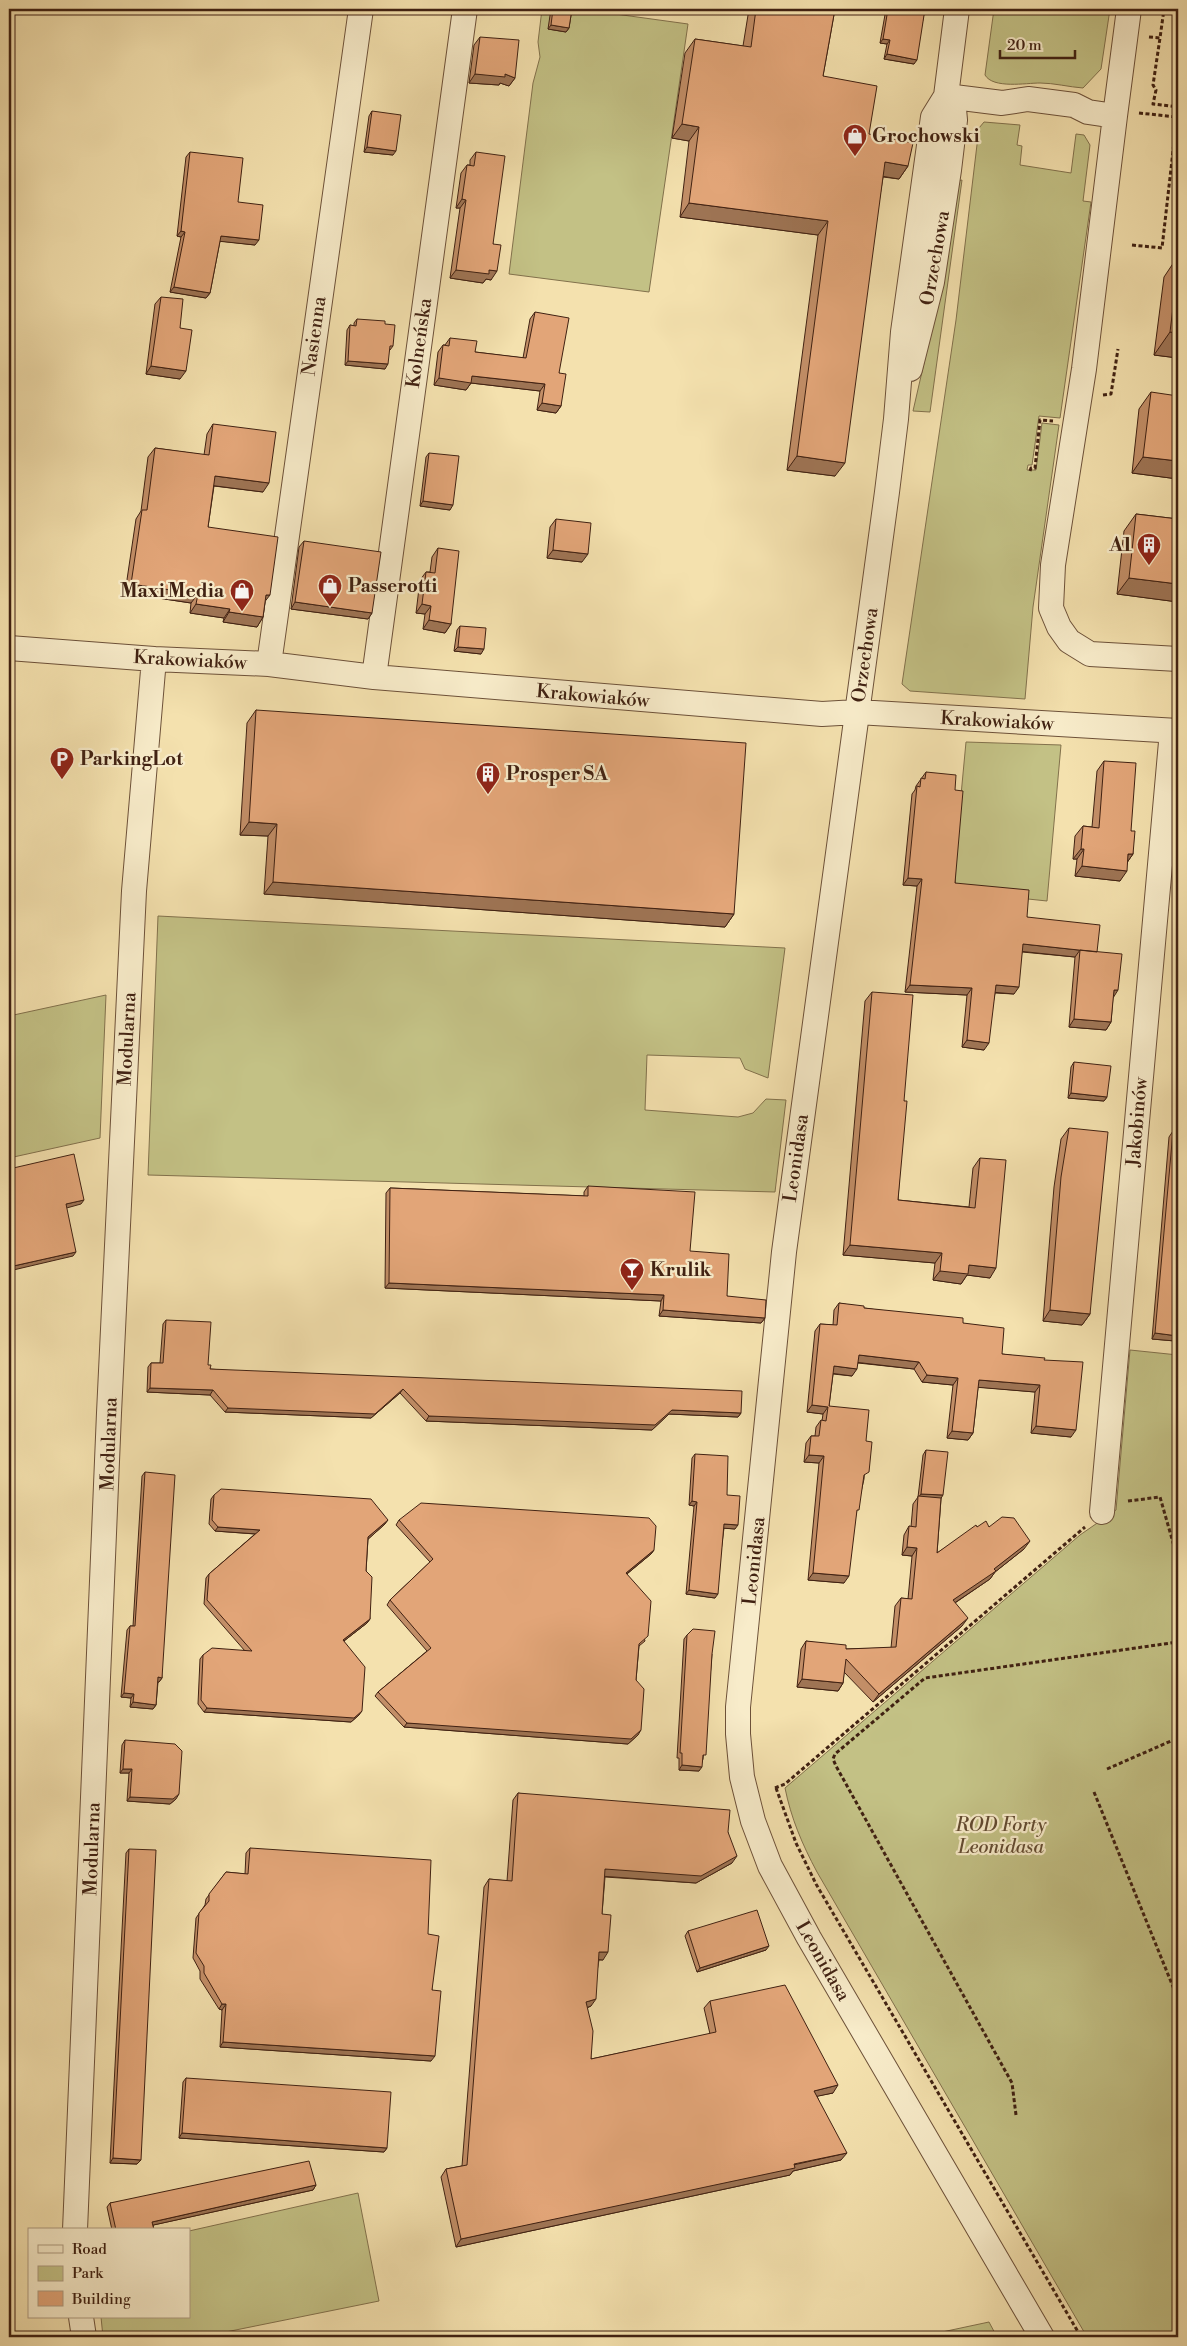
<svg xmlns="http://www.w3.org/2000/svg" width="1187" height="2346" viewBox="0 0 1187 2346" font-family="'Libre Bodoni',serif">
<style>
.green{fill:#c3c185;stroke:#82714c}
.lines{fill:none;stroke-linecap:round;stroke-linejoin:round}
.minor-casing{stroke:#6d5139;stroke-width:26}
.path{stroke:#402112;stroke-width:3;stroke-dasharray:4 2.5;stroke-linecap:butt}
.minor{stroke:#f8ecca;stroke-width:24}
.wall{fill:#c28e67;stroke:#402112}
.shaded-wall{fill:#9e7454;stroke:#402112}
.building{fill:#e2a578;stroke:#402112}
.labels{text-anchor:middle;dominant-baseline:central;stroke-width:4.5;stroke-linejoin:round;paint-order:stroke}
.poi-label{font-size:19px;font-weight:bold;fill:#402112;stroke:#f8ecca;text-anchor:start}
.street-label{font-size:19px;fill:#402112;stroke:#f8ecca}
.park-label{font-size:19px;font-style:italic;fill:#61492f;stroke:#f8ecca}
</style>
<rect width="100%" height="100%" fill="#f4e1ae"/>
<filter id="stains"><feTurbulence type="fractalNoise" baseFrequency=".004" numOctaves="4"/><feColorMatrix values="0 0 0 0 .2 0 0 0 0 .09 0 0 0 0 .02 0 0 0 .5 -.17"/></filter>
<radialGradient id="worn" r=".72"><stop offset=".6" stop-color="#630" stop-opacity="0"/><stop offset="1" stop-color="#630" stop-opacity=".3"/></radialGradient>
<path class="green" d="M542,9H579L688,24L649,292L509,274L533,83L540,57L538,42Z
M994,9H1110L1101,69L1083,88C1069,87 1054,83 1040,83C1026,83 993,89 985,75Z
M984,122L1020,125L1017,145L1022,146L1020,165L1071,173L1076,134L1084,135L1090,145L1083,201L1091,202L1060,418L1039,416L1032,465H1028L1027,470H1036L1042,423L1059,425L1033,607L1025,699L910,691L902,684L956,320L979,128Z
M962,180L930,412L913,411L938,302L957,181Z
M966,742L1061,745L1047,901L952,891Z
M158,916L785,948L768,1078L745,1069L740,1058L647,1055L645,1110L738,1117L753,1113L766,1099L786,1100L775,1192L148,1175Z
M106,995L100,1138L9,1158V1016Z
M1130,1350L1178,1355V2337H1087L817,1872C802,1844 791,1818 785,1788L1080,1535L1116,1510Z
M358,2193L379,2301L201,2337H103L101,2317H189V2231Z
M989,2322L997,2337H918L928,2335Z"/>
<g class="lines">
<defs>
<path id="minor" d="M957,9L946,96L933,117L903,332L896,419L887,492L784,1252L738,1707V1734L742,1777L753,1821L770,1866L809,1938L1042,2337
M946,96L1002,103L1028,99L1074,105L1088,112L1115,116L1084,369L1053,565L1051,608L1059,627L1069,641L1090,654L1178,659
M1115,116L1129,9
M910,369L932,282L949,170L955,120L954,109L946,96
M9,648L154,659L269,664L374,677L822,714L857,712L1178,731
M269,664L361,9
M374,677L465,9
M1102,1512L1172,731
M75,2230L109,1413L134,891L154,659
M81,2317L84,2337"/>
</defs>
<use href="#minor" class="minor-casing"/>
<path class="path" d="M1149,37L1160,38L1164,9
M1139,113L1177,117
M1132,245L1162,248L1178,107L1153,104L1156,90L1153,85L1160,38
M1103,395L1111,394L1118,349
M1030,471L1031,468H1035L1040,420L1053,421
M1128,1501L1160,1497L1178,1560
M1107,1769L1178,1738
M775,1788L785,1784L1085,1527
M776,1788L796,1843L816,1884L1081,2337
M1094,1792L1178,1999
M1016,2115L1012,2083L836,1766L833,1759L835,1754L925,1678L1178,1642"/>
<use href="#minor" class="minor"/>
</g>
<path class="wall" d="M551,9H572L569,28L566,32L548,29Z
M749,9H835L823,76L869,134L908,166L899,179L883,177L835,476L787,470L818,235L680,217L689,141L672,138L685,53L695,39L743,46Z
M886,9H925L914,64L884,59L887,44L880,43Z
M480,37L515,78L509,86L500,83L499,85L469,83L474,45Z
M372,111L393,155L364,152L369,116Z
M190,152L238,202L255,245L220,241L210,293L206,298L170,292L181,237L177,236L186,157Z
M476,152L493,244L491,280L486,279L483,283L450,278L460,208H456L461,173L467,165H470V160Z
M1178,256V358L1154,355L1164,277Z
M161,297L180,328V379L146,374L155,304Z
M535,312L559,373L561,406L556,413L537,410L540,391L471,383L466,390L434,385L438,352L443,345H445L450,338L475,352L523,358L530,319Z
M357,319L393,346L390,350H389L385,369L345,365L347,330L350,325L354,326V323Z
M1151,392L1178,479L1132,473L1139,409Z
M213,424L263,492L214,486L208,527L265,602L263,617L257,627L223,622L224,618L190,613L191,603L125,593L136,519L141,511L148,457L155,448L204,455L207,434Z
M429,453L450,510L420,506L426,457Z
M1136,514L1178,519V602L1117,594L1124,531Z
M556,519L582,562L547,558L550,527Z
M304,541L372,613L368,619L291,609L299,547Z
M438,548L451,624L445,633L423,629L425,614L416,613L420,580L426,572H430L432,557Z
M460,626L481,654L454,651L457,630Z
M256,710L734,914L725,927L264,894L268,836L240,835L247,723Z
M1104,761L1131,831L1133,854L1128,861L1120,881L1075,876L1077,859H1073L1075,836L1083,826L1092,827L1097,771Z
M926,772L955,790V883L1027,917L1097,952L1113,997L1111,1022L1106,1030L1069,1027L1075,957L1022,952L1014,994L995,993L984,1050L962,1047L967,995L905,992L917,886L903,885L912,794L915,790L916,786Z
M872,992L904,1101L898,1200L969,1207L973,1168L980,1158L990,1278L967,1275L961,1284L933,1280L935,1263L843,1255L865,1001Z
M1074,1062L1107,1097L1104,1101L1068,1098L1071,1067Z
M1178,1078V1337L1175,1341L1152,1339L1169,1137L1173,1131Z
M1069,1128L1090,1314L1082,1325L1043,1321L1054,1187L1061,1139Z
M588,1186L690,1251L727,1296L765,1318L761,1323L659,1316L661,1301L385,1288L386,1193L390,1188L584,1196V1192Z
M839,1303L864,1308L963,1323L1002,1354L1044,1360L1071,1437L1031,1433L1035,1392L978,1387L973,1433L968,1440L947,1438L953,1385L922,1382L914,1369L858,1363L852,1376L833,1374L829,1406L866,1441L864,1479L856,1514L844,1583L808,1580L819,1463L804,1462L806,1443L811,1436H815L816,1427L821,1420L822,1421L823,1414L807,1412L815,1331L820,1324L833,1325L834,1310Z
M166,1320L208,1365L210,1369L741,1413L738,1417L669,1414L652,1430L426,1421L400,1393L371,1418L225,1412L210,1395L147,1392L148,1367L151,1363H160L163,1324Z
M926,1450L941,1499L937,1553L977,1527H989L1024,1549L995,1572L990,1579L955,1603L962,1626L873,1702L844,1672L843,1683L838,1691L797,1687L801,1649L806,1641L846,1649L891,1648L895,1606L901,1598L908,1599L912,1556L902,1555L904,1535L909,1526L911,1527L913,1504L918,1497L923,1455Z
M695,1454L727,1495L735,1529L724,1528L715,1598L686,1594L694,1506L689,1505L692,1458Z
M145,1472L162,1678L159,1682H158L156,1705L153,1709L130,1707L131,1698L121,1697L127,1630L130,1626H133L142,1476Z
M214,1495L385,1524L368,1539L366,1571L370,1619L367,1623L344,1641L359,1715L351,1722L204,1712L198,1704L200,1659L203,1655L245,1651L204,1604L206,1578L209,1574L255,1534L215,1531L209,1524L211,1499Z
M399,1520L654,1550L651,1554L627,1574L645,1641L639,1646L636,1680L638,1735L628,1744L404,1727L375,1696L378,1692L427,1651L387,1605L390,1600L430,1562L396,1525Z
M687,1635L712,1654L703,1759L699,1771L679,1770V1758H677L684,1639Z
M125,1740L176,1799L170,1804L127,1801L129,1773H120L122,1745Z
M518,1793L728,1832L732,1863L696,1883L605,1877L602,1914L603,1960H599L591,2006L587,2008L591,2059L710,2034L704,2008L710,2001L833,2093L817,2096L841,2160L793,2171L790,2175L456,2247L441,2177L446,2169L462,2166L484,1887L489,1879L507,1881L513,1800Z
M250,1848L428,1934L432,1990L431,2061L220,2047L222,2010L219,2009L200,1979V1971L193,1958L196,1918L205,1905L206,1899L226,1872L245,1874L246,1853Z
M129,1849L137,2164L110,2163L126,1853Z
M688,1931L766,1950L697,1972L685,1936Z
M186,2078L387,2148L384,2152L179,2138L183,2082Z
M316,2185L313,2190L153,2225L154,2230H112L107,2207L110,2203Z"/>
<path class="shaded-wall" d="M551,25L569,28L566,32L548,29Z
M883,39L890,40L887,44L880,43Z
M887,54L917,60L914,64L884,59Z
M475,74H505L515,78L509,86L500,83L499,85L469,83Z
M682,124L699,127L689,141L672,138Z
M367,147L396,151L393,155L364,152Z
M885,162L908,166L899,179L875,175Z
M462,199L466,200L460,208H456Z
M689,203L828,221L818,235L680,217Z
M181,231L185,232L181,237L177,236Z
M221,236L259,240L255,245L217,241Z
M456,270H489L497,271L491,280L486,279L483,283L450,278Z
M174,287L210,293L206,298L170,292Z
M1170,332L1178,333V358L1154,355Z
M348,361L388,364L385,369L345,365Z
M151,366L186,371L180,379L146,374Z
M472,376L545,384L540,391L471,383L466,390L434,385L439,378Z
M542,403L561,406L556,413L537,410Z
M797,456L845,463L835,476L787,470Z
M1143,457L1178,461V479L1132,473Z
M215,476L269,483L263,492L208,485Z
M423,501L453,505L450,510L420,506Z
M553,550L588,554L582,562L547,558Z
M1129,578L1178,584V602L1117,594Z
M131,584L198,594L191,603L125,593Z
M266,595H270L263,604Z
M295,602L372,613L368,619L291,609Z
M196,604L230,609L224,618L190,613Z
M422,604L431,606L425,614L416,613Z
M229,612L263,617L257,627L223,622Z
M429,620L451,624L445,633L423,629Z
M458,647L484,649L481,654L454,651Z
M249,822L277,824L268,836L240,835Z
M1081,849H1084L1077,859H1073Z
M1128,854H1133L1126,864Z
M1082,866L1127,871L1120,881L1075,876Z
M908,878L922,879L917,886L903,885Z
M273,882L734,914L725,927L264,894Z
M1023,944L1097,952L1080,950L1075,957L1018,951Z
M910,985L972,988L967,995L905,992Z
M996,985L1019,987L1014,994L991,992Z
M1114,990H1118L1113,998Z
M1074,1019L1111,1022L1106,1030L1069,1027Z
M967,1040L989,1043L984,1050L962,1047Z
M1071,1093L1107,1097L1104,1101L1068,1098Z
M84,1200L81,1204L63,1209L66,1204Z
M850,1245L942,1253L935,1263L843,1255Z
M76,1252L73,1256L9,1271V1267Z
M969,1265L996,1268L990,1278L967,1275L961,1284L933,1280L940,1271Z
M389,1283L664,1295L661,1301L385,1288Z
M663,1310L765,1318L761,1323L659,1316Z
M1050,1310L1090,1314L1082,1325L1043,1321Z
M1155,1333L1178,1336V1337L1175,1341L1152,1339Z
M859,1355L919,1362L914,1369L854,1362Z
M834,1366L857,1369L852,1376L830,1373Z
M927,1375L958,1378L953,1385L922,1382Z
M979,1380L1040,1385L1035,1392L974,1387Z
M150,1388L213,1390L210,1395L147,1392Z
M403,1389L400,1393L371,1418L225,1412L228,1408Z
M812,1405L828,1407L823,1414L807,1412Z
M672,1410L741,1413L738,1417L669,1414L652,1430L426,1421L429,1416Z
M1036,1426L1076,1430L1071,1437L1031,1433Z
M952,1431L973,1433L968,1440L947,1438Z
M809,1455L824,1456L819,1463L804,1462Z
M921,1494L943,1495L940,1500L918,1498Z
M692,1501L697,1502L694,1506L689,1505Z
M388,1520L385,1524L365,1542L368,1537Z
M724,1524L738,1525L735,1529L721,1528Z
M218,1527L260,1530L257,1534L215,1531Z
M1030,1541L1024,1549L995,1572L990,1579L947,1608L953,1600Z
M907,1547L917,1548L912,1556L902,1555Z
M654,1550L651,1554L623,1577L626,1573Z
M813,1573L849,1576L844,1583L808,1580Z
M689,1590L718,1594L715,1598L686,1594Z
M968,1618L962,1626L873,1702L879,1694Z
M370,1619L367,1623L340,1644L343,1640Z
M158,1677L162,1678L159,1682H155Z
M802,1679L843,1683L838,1691L797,1687Z
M124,1693L134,1694L131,1698L121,1697Z
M133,1702L156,1705L153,1709L130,1707Z
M207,1708L362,1711L359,1715L351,1722L204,1712Z
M407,1723L641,1730L638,1735L628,1744L404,1727Z
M682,1765L702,1767L699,1771L679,1770Z
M123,1769H132L129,1773H120Z
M179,1794L176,1799L170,1804L127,1801L130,1797Z
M737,1856L732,1863L696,1883L600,1876L605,1869Z
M769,1946L766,1950L697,1972L700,1968Z
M599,1952H608L603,1960L594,1959Z
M596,1999L591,2006L580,2010L586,2002Z
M222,2004H226L222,2010L219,2009Z
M223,2042L435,2056L431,2061L220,2047Z
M838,2085L833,2093L809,2098L814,2091Z
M182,2133L387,2148L384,2152L179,2138Z
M847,2153L841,2160L793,2171L790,2175L456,2247L461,2239Z
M113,2158L141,2160L137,2164L110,2163Z
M316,2185L313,2190L149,2226L152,2222Z"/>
<path class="building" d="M553,9H572L569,28L551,25Z
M756,9H835L823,76L877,86L869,134L913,143L908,166L885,162L845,463L797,456L828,221L689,203L699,127L682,124L695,39L751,47Z
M888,9H925L917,60L887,54L890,40L883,39Z
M480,37L519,40L515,78L505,74V77L475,74Z
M372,111L401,115L396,151L367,147Z
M190,152L243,158L238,202L263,205L259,240L221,236L210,293L174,287L185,232L181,231Z
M476,152L505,156L493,244L501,245L497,271L489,270V274L456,270L466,200L462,199L467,165L474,166Z
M1178,267V333L1170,332Z
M161,297L183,299L180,328L192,330L186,371L151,366Z
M535,312L569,318L559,373L566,374L561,406L542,403L545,384L472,376L471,383L439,378L443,345L449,346L450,338L477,341L475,352L526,358Z
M357,319L385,321V324L395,325L393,346H390L388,364L348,361L350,325L356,326Z
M1151,392L1178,396V461L1143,457Z
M213,424L276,432L269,483L215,476L208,527L278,537L270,595H266L263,617L229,612L230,609L196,604L198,594L131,584L142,510H147L155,448L209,455Z
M429,453L459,456L453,505L423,501Z
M1136,514L1178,519V584L1129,578Z
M556,519L591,523L588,554L553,550Z
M304,541L381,552L372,613L295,602Z
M438,548L459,551L451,624L429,620L431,606L422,604L426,572L435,573Z
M460,626L486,628L484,649L458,647Z
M256,710L746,743L734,914L273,882L277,824L249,822Z
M1104,761L1136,763L1131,831H1135L1133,854H1128L1127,871L1082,866L1084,849H1081L1083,826L1099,828Z
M926,772L956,775L955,790L963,791L955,883L1029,890L1027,917L1100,925L1097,952L1023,944L1019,987L996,985L989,1043L967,1040L972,988L910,985L922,879L908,878L917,786L920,787L921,778L925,779Z
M1080,950L1122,954L1118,990H1114L1111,1022L1074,1019Z
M872,992L913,995L904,1101H907L898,1200L975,1208L980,1158L1006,1160L996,1268L969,1265L968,1274L940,1271L942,1253L850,1245Z
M1074,1062L1111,1066L1107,1097L1071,1093Z
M1178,1114V1336L1155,1333L1173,1131H1177Z
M1069,1128L1108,1132L1090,1314L1050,1310L1061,1177Z
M74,1154L84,1200L66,1204L76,1252L9,1267V1169Z
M588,1186L695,1192L690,1251L729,1254L727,1296L766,1300L765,1318L663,1310L664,1295L389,1283L390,1188L588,1196Z
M839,1303L864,1306V1308L963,1318V1323L1004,1328L1002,1354L1045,1358L1044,1360L1083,1362L1076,1430L1036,1426L1040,1385L979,1380L973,1433L952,1431L958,1378L927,1375L919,1362L859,1355L857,1369L834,1366L829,1406L869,1410L866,1441L872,1442L869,1472L864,1475L859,1510H857L849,1576L813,1573L824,1456L809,1455L811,1436H819L821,1420L826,1421L828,1407L812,1405L820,1324L837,1325Z
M166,1320L211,1322L208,1365H211L210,1369L742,1391L741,1413L672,1410L655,1425L429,1416L403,1389L375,1414L228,1408L213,1390L150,1388L151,1363H163Z
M926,1450L948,1452L943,1495L921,1494Z
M695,1454L728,1456L727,1495L740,1496L738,1525L724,1524L718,1594L689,1590L697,1502L692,1501Z
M145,1472L175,1475L162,1678L158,1677L156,1705L133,1702L134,1694L124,1693L130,1626H135Z
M221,1489L371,1499L388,1520L368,1537L366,1571L372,1577L370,1619L343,1640L365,1667L362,1711L354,1718L207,1708L201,1700L203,1655L212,1648L252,1651L207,1600L209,1574L260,1530L218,1527L212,1520L214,1495Z
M918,1496L941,1498L937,1553L976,1525L977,1527L986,1521L989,1527L1002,1517L1014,1518L1030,1541L994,1569L996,1571L953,1600L968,1618L879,1694L846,1659L843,1683L802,1679L806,1641L846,1645V1649L896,1647L901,1598L912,1599L917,1548L907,1547L909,1526L916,1527Z
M421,1503L649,1518L656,1526L654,1550L626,1573L651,1601L648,1636L639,1644L636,1680L644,1689L641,1730L631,1739L407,1723L378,1692L431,1648L390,1600L433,1559L399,1520Z
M693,1629L715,1631L712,1654L706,1755H703L702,1767L682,1765V1753H680L687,1635Z
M125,1740L175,1744L182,1751L179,1794L173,1799L130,1797L132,1769H123Z
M518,1793L730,1810L728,1832L737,1856L701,1876L605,1869L602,1914L611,1915L608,1952H599L596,1999L586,2002L593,2031L591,2059L716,2032L710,2001L785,1985L838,2085L814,2091L847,2153L794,2164L795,2168L461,2239L446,2169L467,2165L489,1879L512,1881Z
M250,1848L431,1860L428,1934L439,1936L432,1990L441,1991L435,2056L223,2042L226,2004H222L204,1973V1966L196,1953L199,1913L209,1901V1894L226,1872L248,1874Z
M129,1849L156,1850L141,2160L113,2158Z
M757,1910L769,1946L700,1968L688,1931Z
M186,2078L391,2092L387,2148L182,2133Z
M309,2161L316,2185L152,2222L154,2230H116L110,2203Z"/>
<defs>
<symbol id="shop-pin" viewBox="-11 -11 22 30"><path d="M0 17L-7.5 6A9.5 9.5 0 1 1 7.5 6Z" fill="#8f2418" stroke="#f8ecca"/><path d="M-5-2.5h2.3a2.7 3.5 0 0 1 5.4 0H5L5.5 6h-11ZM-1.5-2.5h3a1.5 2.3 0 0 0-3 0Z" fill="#fff"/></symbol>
<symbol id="building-pin" viewBox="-11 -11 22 30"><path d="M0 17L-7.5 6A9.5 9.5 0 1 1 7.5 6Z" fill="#8f2418" stroke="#f8ecca"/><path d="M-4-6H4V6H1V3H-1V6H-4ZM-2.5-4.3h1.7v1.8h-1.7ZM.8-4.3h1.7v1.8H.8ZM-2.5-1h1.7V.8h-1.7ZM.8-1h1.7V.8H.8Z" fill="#fff"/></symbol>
<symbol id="parking-pin" viewBox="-11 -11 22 30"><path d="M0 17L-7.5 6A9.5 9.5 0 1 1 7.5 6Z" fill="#8f2418" stroke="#f8ecca"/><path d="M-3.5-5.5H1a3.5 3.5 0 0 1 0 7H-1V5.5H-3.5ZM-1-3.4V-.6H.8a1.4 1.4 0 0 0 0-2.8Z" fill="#fff"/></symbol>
<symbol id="bar-pin" viewBox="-11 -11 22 30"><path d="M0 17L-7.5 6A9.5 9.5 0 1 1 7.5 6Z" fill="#8f2418" stroke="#f8ecca"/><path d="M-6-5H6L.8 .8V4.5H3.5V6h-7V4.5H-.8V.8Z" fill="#fff"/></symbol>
</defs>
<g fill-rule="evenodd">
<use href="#shop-pin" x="841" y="122" width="28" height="38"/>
<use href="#building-pin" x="1135" y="531" width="28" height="38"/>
<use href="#shop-pin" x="316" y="572" width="28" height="38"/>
<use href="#shop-pin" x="228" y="577" width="28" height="38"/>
<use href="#parking-pin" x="48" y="745" width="28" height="38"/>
<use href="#building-pin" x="474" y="760" width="28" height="38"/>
<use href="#bar-pin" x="618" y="1256" width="28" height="38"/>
</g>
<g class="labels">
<g class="poi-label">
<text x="872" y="136">Grochowski</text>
<text x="1132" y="545" text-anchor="end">A1</text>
<text x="348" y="586">Passerotti</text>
<text x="224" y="591" text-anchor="end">Maxi Media</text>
<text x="80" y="759">ParkingLot</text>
<text x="506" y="774">Prosper SA</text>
<text x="650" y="1270">Krulik</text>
</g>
<g class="street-label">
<text transform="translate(935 258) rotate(-80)">Orzechowa</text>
<text transform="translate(314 336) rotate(-82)">Nasienna</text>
<text transform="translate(419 343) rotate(-82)">Kolneńska</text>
<text transform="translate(865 655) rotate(-82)">Orzechowa</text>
<text transform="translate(190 660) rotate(3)">Krakowiaków</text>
<text transform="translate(593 696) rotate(5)">Krakowiaków</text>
<text transform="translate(997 721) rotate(3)">Krakowiaków</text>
<text transform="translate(127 1039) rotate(-87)">Modularna</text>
<text transform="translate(1137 1122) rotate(-85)">Jakobinów</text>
<text transform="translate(796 1158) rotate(-82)">Leonidasa</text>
<text transform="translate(109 1444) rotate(-88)">Modularna</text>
<text transform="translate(754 1561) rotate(-84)">Leonidasa</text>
<text transform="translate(92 1849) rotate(-88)">Modularna</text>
<text transform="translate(823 1961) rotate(60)">Leonidasa</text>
</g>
<g class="park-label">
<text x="1001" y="1825">ROD Forty<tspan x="1001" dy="22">Leonidasa</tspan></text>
</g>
</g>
<rect width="1187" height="2346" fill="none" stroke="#f4e1ae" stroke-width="30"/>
<rect x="10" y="10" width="1167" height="2326" fill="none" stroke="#402112" stroke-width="2.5"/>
<rect x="15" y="15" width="1157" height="2316" fill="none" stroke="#402112"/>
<rect x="28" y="2228" width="162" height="90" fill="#f8ecca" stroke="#ae9b80"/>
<rect x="38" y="2245" width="25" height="8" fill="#f8ecca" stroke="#ae9b80"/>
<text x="72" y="2254" font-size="15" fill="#402112">Road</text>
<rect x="38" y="2266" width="25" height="15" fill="#c3c185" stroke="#ae9b80"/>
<text x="72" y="2278" font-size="15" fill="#402112">Park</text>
<rect x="38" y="2291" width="25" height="15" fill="#e2a578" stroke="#ae9b80"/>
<text x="72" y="2304" font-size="15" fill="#402112">Building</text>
<path d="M1000 50v8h75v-8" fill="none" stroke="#402112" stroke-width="2.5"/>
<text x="1007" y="50" font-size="15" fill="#402112" stroke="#f8ecca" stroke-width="4" paint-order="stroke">20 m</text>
<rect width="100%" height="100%" filter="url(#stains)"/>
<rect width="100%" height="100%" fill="url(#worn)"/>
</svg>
